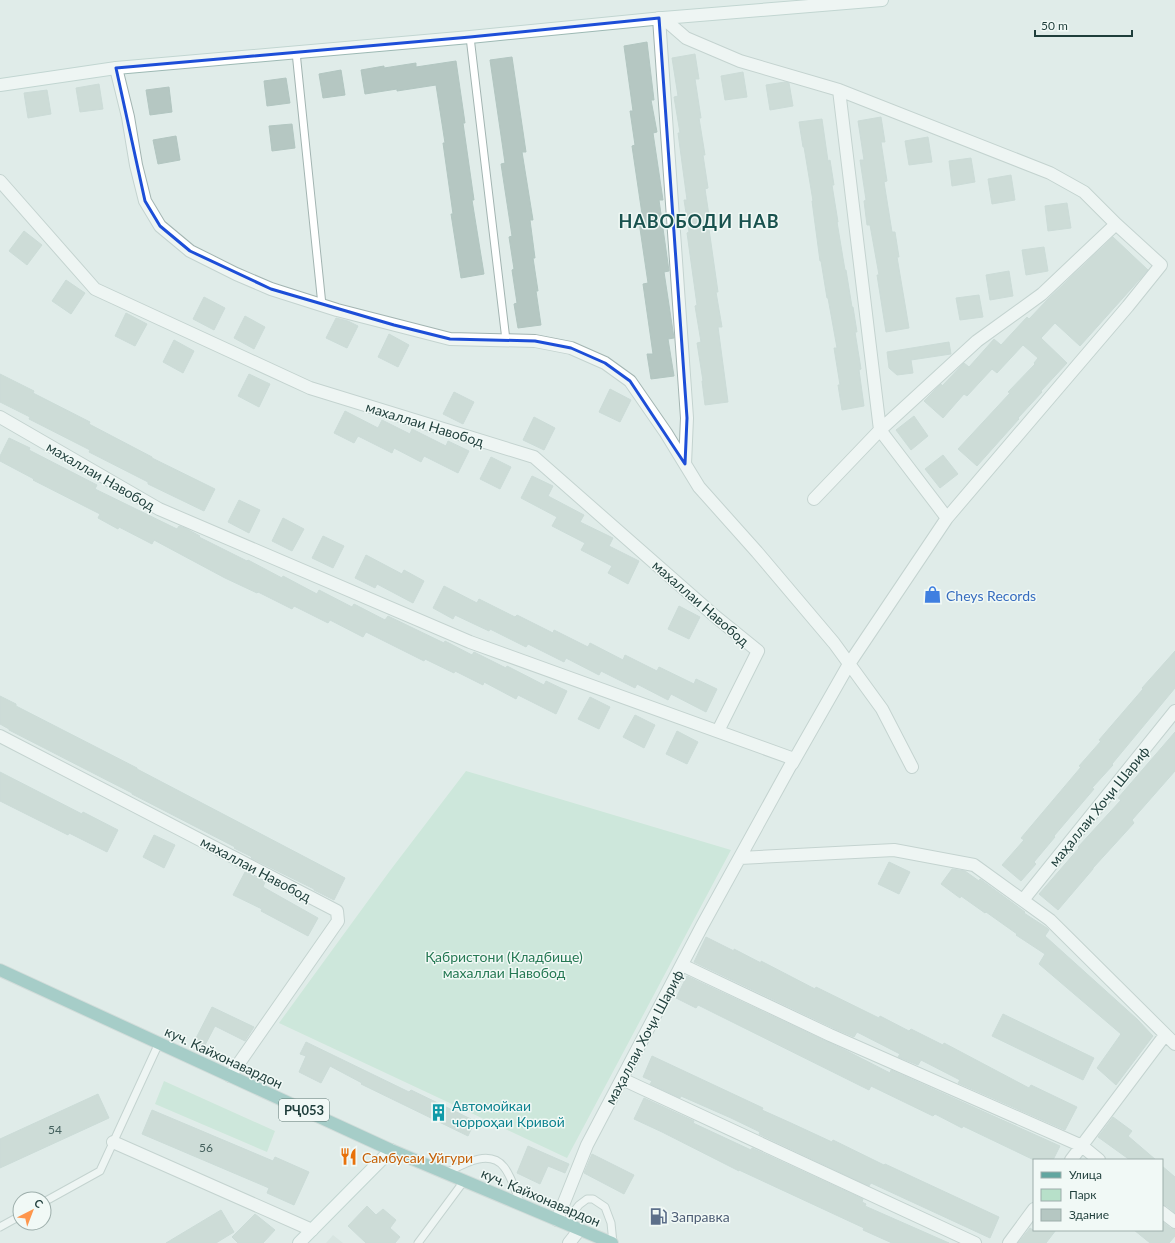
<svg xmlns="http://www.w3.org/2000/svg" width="1175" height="1243" viewBox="0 0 1175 1243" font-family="Lato,sans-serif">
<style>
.built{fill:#cedcd8}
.green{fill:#b7e0c9}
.building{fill:#b5c7c2;stroke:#b2c6c1}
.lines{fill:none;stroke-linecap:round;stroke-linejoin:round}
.lane-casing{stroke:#a2b4b1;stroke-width:9}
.street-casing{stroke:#a2b4b1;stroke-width:14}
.secondary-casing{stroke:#9db9b4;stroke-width:14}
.primary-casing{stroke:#c0c9c8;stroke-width:14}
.lane{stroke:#fff;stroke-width:7}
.street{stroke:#fff;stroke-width:12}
.secondary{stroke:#fff;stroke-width:12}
.primary{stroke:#61a6a0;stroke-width:12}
.marked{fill:none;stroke:#1d4ed8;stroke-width:3;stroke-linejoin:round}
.labels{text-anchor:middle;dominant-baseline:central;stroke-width:3;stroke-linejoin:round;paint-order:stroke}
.number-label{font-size:12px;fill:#44605d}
.shield{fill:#f1f9f6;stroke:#5e7673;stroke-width:1}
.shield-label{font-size:13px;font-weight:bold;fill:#1f3e3b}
.street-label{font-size:14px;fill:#1f3e3b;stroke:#f1f9f6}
.shop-label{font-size:14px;fill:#366cbe;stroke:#f1f9f6;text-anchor:start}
.park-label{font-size:14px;fill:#267954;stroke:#f1f9f6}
.culture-label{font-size:14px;fill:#0d838f;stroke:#f1f9f6;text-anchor:start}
.food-label{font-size:14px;fill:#c56008;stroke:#f1f9f6;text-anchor:start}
.service-label{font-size:14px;fill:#4e5e75;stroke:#f1f9f6;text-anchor:start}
.district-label{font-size:18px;font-weight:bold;letter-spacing:1px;fill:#19524e;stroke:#f1f9f6}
</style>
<rect width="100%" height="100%" fill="#e0ece9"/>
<path class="built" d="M333,1235L343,1243H326Z"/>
<path class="green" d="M466,771L731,850L567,1158L279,1023L389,872Z
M164,1081L275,1131L267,1152L155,1104Z"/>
<path class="building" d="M647,42L654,100H651L657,132L653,133L663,200H659L669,271L664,272L674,338L668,339L674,376L651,379L647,354H653L643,284L648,283L638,215L642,214L632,146L635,145L630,111H633L624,46Z
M695,54L699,79H695L701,118H699L705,155H703L708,188L705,189L710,222H708L718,292H716L722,327H718L728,402L705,405L702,381H703L697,343L701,342L695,306L697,305L687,233L689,232L684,200H687L678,133H680L674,97L678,96L672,58Z
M512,57L526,152H522L533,220H530L535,258H533L538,291H536L541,325L518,328L514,304L517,303L512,270L514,269L509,237L512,236L501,164L505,163L490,60Z
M456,61L465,123H463L474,200H472L484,274L461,278L451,214H453L443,143H445L436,85L397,91V89L365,94L361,70L384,66V68L416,63V67Z
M341,70L345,95L323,98L319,74Z
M743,72L747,97L725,100L721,76Z
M286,78L290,103L267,106L264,81Z
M785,82L789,83L793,106L770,110L766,85Z
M99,84L103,109L80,112L76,88Z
M169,87L172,112L150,115L146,90Z
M47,90L51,114L28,118L24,93Z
M881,117L885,142H881L887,181L884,182L892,232H895L899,257H897L909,328L886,332L877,275H879L870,225H867L864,201L866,200L860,160H864L858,121Z
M822,119L828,161L830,160L834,185H832L838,222H837L845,270H846L852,307H853L857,332H855L861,369L859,370L864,406L842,410L838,385H840L834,348H837L828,298H827L821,261H820L812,201H813L804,147H803L799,122Z
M292,124L295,148L272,151L269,126Z
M176,136L180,160L158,164L153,140Z
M928,137L932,162L909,165L905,141Z
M971,158L975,182L952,186L949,161Z
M1011,175L1015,200L992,204L988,179Z
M1067,203L1071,228L1048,231L1045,206Z
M24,231L42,245L27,265L9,251Z
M1113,237L1148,270L1080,346L1055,323L1041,338L1067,363L1041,391L1042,392L1018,418L1019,419L977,466L958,449L1010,393L1008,392L1035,364L1034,363L1038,358L1023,345L997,373L992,369L967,396L964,394L943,418L924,401L941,384L942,386L964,363L969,367L994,339L1001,345L1027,317L1029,319L1048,299Z
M1044,247L1048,271L1026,275L1022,250Z
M1009,271L1013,296L990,300L986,275Z
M66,280L85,293L71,314L52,301Z
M979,295L983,317L960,320L956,298Z
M204,297L225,308L214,330L193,319Z
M126,313L147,324L135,346L115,336Z
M245,316L265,327L254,349L234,338Z
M336,318L348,321L358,326L347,348L326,338Z
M389,334L409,345L398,367L378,357Z
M174,340L194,351L183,373L163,362Z
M949,342L951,354L911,360L913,373L897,375L889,368L887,352Z
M0,374L34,391L33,393L90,422L89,424L152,457V458L215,489L204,511L148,484V482L89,452L90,450L29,419L30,417L0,402Z
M249,374L270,384L259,407L238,396Z
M610,389L631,400L620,422L599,412Z
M454,392L474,402L463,424L443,414Z
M345,411L378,428L382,420L410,434L412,429L446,446L448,441L469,451L458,473L424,456L421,462L394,448L392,453L358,436L354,443L334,433Z
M914,416L928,436L911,450L896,430Z
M534,417L555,428L544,450L523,440Z
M9,438L30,448L29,450L97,485L95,489L177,529L179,526L185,528L200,536L199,537L247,561L248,560L282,578L283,576L317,594L319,590L352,607L354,604L385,620L388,616L444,643L445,641L472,655L474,652L506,668L507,666L544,685L546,681L567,691L556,714L518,695L516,699L484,682L483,685L455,671L454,673L425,659L424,661L366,632L363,637L330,620L328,623L294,606L292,609L258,592L257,593L225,578L154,540L152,544L119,527L118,529L98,518L100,514L33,480L34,479L0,461V456Z
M943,455L958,474L940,488L925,469Z
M491,457L511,467L500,489L480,479Z
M532,476L553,486L548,496L584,515L580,522L613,538L609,546L639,561L628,584L608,573L612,566L581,550L585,543L552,526L557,517L521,498Z
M239,500L260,510L249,533L228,522Z
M283,518L304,529L292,551L272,541Z
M323,536L344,546L333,568L312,558Z
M366,555L402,574L404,570L424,581L413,603L377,584L375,588L355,578Z
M444,586L477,603L479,599L515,617L517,615L553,633L554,630L588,647L590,643L623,660L625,655L657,671L659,667L694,684L696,679L717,689L706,712L671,694L668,700L637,684L635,688L601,671L599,675L566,658L564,662L528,644L526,647L490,629L489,631L455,615L453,619L433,608Z
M679,606L700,617L689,639L668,629Z
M1175,651V688L1112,764L1113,765L1092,788L1094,789L1054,836L1055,837L1034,862L1036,864L1021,881L1002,865L1024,840L1021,838L1081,767L1079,766L1101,741L1099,740L1143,689L1142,688Z
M0,696L16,704V706L137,768V769L345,878L334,900L314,890V889L251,858L252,857L234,848L235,847L132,794V793L9,730V729L0,724Z
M590,697L610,707L599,729L578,719Z
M635,715L655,725L644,748L623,737Z
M677,731L698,742L687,764L666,754Z
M1175,732V771L1132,820L1134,823L1093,868V869L1058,910L1039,894L1079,848L1078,847L1121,800L1118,798Z
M0,772L82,814L83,812L118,830L107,852L69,833L68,835L0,801Z
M154,835L175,845L164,868L143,857Z
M889,862L910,872L899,894L878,884Z
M952,869L965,871L979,881L980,879L1025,912L1024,913L1047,928L1049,930L1045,936L1137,1019L1153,1036L1116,1085L1097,1068L1121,1034L1039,964L1045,954L1016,935L1017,934L986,912L985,913L961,896L960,898L941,884Z
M245,872L265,882L263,887L318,918L308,936L261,911L262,909L233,895Z
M706,937L734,951V949L761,963V961L815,989L816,987L879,1018L880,1016L909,1031L911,1029L943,1045L944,1043L1029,1088L1031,1085L1077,1107L1065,1130L958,1083L960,1080L921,1060L918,1065L898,1057L900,1054L857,1032L854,1037L833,1028L694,962Z
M687,976L847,1051L890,1073L891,1070L1060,1146L1053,1160H1034L963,1126L962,1128L935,1114L933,1116L871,1086L869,1090L698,1005L696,1008L676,998Z
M212,1007L254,1027L245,1041L215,1026L203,1049L193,1044Z
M1003,1014L1094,1058L1083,1080L992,1036Z
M306,1042L409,1092L411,1090L475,1121L468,1136L361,1084L362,1083L330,1066L321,1083L299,1072L306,1056L300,1054Z
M652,1056L763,1108L762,1110L791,1123L832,1142L833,1140L884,1165L885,1164L999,1217L990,1238L871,1183L869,1186L759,1134L760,1132L731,1118L681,1096L680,1098L650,1084L652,1081L643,1077Z
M98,1094L109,1118L0,1168V1139Z
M644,1098L694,1121L693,1123L751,1150L752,1148L863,1199L862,1202L866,1204L865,1206L949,1243H892L863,1230L864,1228L739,1170V1171L662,1132L634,1119Z
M152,1110L273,1161L275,1157L309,1172L294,1205L267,1193L269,1188L142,1134Z
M1113,1117L1132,1131L1128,1136L1156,1160H1130L1098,1137Z
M528,1146L569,1164L565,1173L548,1166L540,1184L517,1173Z
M592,1154L634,1175L624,1194L584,1173Z
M1162,1166L1175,1177V1213L1167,1206L1162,1205Z
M367,1206L376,1215L383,1209L396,1220L390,1228L400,1237L395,1243H366L348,1226Z
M221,1210L234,1232L216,1243H166Z
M255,1214L275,1230L263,1243H238L232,1237Z
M1162,1221L1170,1228L1175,1229V1236L1169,1243H1150L1134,1230H1162Z
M1030,1228L1033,1230H1056L1046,1243H1018Z"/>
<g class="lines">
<defs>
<path id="lane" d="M470,37L506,340
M296,52L322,305
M446,1173C462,1165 489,1148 504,1167C512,1177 516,1193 521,1205
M44,1202L100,1171L159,1043
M565,1223L579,1205L587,1199H593L605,1207L611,1223L613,1243
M0,1227L20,1216
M418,1243L464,1181"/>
<path id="street" d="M659,18L687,418L685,464
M663,18L686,38L740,61L839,90L880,430L947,518L849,664L792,764
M116,68L128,117L136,165L145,201L160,226L190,251L236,274L271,289L337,310L450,339L535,341L571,348L605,363L630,381L666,433L699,487L757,552L834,643L882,709L912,767
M0,181L95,289L310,388L534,457L716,617L758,651L718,731
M0,417L159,509L470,642L794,759L702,926L587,1145L557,1220
M814,499L880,430L977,341L1042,294L1116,224L1084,192L1050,173L839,90
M947,518L1128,306L1161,265L1116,224
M0,736L337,911L338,921L230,1076
M740,858L894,850L974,865L1050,920L1175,1044
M1023,900L1175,711
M682,965L830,1035L1082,1146L1099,1160
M622,1079L975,1243
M113,1142L312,1230
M1071,1160L1165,1035
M1162,1212L1175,1222
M569,1243L580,1229
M1009,1243L1034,1209"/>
<path id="secondary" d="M0,85L116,68L470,37L663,18L882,0
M299,1243L391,1150"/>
<path id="primary" d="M0,970L391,1150L612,1243"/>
</defs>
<use href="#lane" class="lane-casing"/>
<use href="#street" class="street-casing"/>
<use href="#secondary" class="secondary-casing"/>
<use href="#primary" class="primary-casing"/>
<use href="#lane" class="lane"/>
<use href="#street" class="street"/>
<use href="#secondary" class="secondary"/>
<use href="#primary" class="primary"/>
</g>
<path d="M0 0H1175V1243H0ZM659,18L687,418L685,464L630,381L605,363L571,348L535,341L450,339L394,325L271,289L190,251L160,226L145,201L116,68L470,37Z" fill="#e0ece9" fill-opacity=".55" fill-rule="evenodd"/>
<path class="marked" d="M659,18L687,418L685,464L630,381L605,363L571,348L535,341L450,339L394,325L271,289L190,251L160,226L145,201L116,68L470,37Z"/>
<defs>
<symbol id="shop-bare" viewBox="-9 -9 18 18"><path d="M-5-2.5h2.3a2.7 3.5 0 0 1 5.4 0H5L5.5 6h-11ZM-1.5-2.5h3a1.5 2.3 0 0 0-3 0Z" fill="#3f7fe0" stroke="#f1f9f6" stroke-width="2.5" paint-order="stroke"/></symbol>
<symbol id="building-bare" viewBox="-9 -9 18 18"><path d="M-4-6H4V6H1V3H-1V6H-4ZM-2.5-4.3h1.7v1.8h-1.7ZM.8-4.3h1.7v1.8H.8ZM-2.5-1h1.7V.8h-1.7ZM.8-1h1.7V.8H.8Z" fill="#0f9aa8" stroke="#f1f9f6" stroke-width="2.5" paint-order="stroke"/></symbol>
<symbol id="restaurant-bare" viewBox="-9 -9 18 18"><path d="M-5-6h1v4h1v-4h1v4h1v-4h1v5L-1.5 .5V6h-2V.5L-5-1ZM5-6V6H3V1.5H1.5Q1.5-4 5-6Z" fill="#e8710a" stroke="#f1f9f6" stroke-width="2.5" paint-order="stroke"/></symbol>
<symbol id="fuel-bare" viewBox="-9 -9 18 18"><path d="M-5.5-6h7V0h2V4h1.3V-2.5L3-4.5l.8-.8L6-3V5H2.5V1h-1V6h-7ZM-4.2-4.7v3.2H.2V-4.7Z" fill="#5c6f8a" stroke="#f1f9f6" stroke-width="2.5" paint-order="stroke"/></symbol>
</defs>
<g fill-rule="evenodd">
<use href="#shop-bare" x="920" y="582" width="25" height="25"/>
<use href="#building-bare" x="426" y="1100" width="25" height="25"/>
<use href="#restaurant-bare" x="336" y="1144" width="25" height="25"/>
<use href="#fuel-bare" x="646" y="1204" width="25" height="25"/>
</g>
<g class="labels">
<g class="number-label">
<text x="55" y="1129">54</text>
<text x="206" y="1147">56</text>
</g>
<rect class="shield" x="279" y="1099" width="50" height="22" rx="3"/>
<g class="shield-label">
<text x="304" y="1110">РҶ053</text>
</g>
<g class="street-label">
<text transform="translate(425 424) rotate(17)">махаллаи Навобод</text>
<text transform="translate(101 476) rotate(30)">махаллаи Навобод</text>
<text transform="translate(701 603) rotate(41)">махаллаи Навобод</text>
<text transform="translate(1099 806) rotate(-51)">маҳаллаи Хоҷи Шариф</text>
<text transform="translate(256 869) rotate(28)">махаллаи Навобод</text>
<text transform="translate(644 1037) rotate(-62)">маҳаллаи Хоҷи Шариф</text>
<text transform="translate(224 1057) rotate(25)">куч. Кайхонавардон</text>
<text transform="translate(541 1197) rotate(23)">куч. Кайхонавардон</text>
</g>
<g class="shop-label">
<text x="946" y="595">Cheys Records</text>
</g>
<g class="park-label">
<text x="504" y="956">Қабристони (Кладбище)<tspan x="504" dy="16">махаллаи Навобод</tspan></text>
</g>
<g class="culture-label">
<text x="452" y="1105">Автомойкаи<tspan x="452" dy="16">чорроҳаи Кривой</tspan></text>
</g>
<g class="food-label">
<text x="362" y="1157">Самбусаи Уйгури</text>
</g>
<g class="service-label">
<text x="671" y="1216">Заправка</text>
</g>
<g class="district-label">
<text x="699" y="221">НАВОБОДИ НАВ</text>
</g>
</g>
<rect x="1033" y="1159" width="130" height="72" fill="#f1f9f6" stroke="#9daeab"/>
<rect x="1041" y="1172" width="20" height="6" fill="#61a6a0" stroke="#9daeab"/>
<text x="1069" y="1179" font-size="12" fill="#1f3e3b">Улица</text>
<rect x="1041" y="1189" width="20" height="12" fill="#b7e0c9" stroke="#9daeab"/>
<text x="1069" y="1199" font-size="12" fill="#1f3e3b">Парк</text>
<rect x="1041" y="1209" width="20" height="12" fill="#b5c7c2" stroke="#9daeab"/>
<text x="1069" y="1219" font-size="12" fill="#1f3e3b">Здание</text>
<g transform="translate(32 1211) rotate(42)"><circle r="19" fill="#f1f9f6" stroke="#9daeab"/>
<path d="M0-3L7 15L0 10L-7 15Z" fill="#fe964c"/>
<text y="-6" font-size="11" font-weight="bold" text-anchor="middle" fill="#1f3e3b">С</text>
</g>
<path d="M1035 30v6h97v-6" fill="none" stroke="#1f3e3b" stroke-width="2"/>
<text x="1041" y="30" font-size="12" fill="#1f3e3b" stroke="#f1f9f6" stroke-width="3" paint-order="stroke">50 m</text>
</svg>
